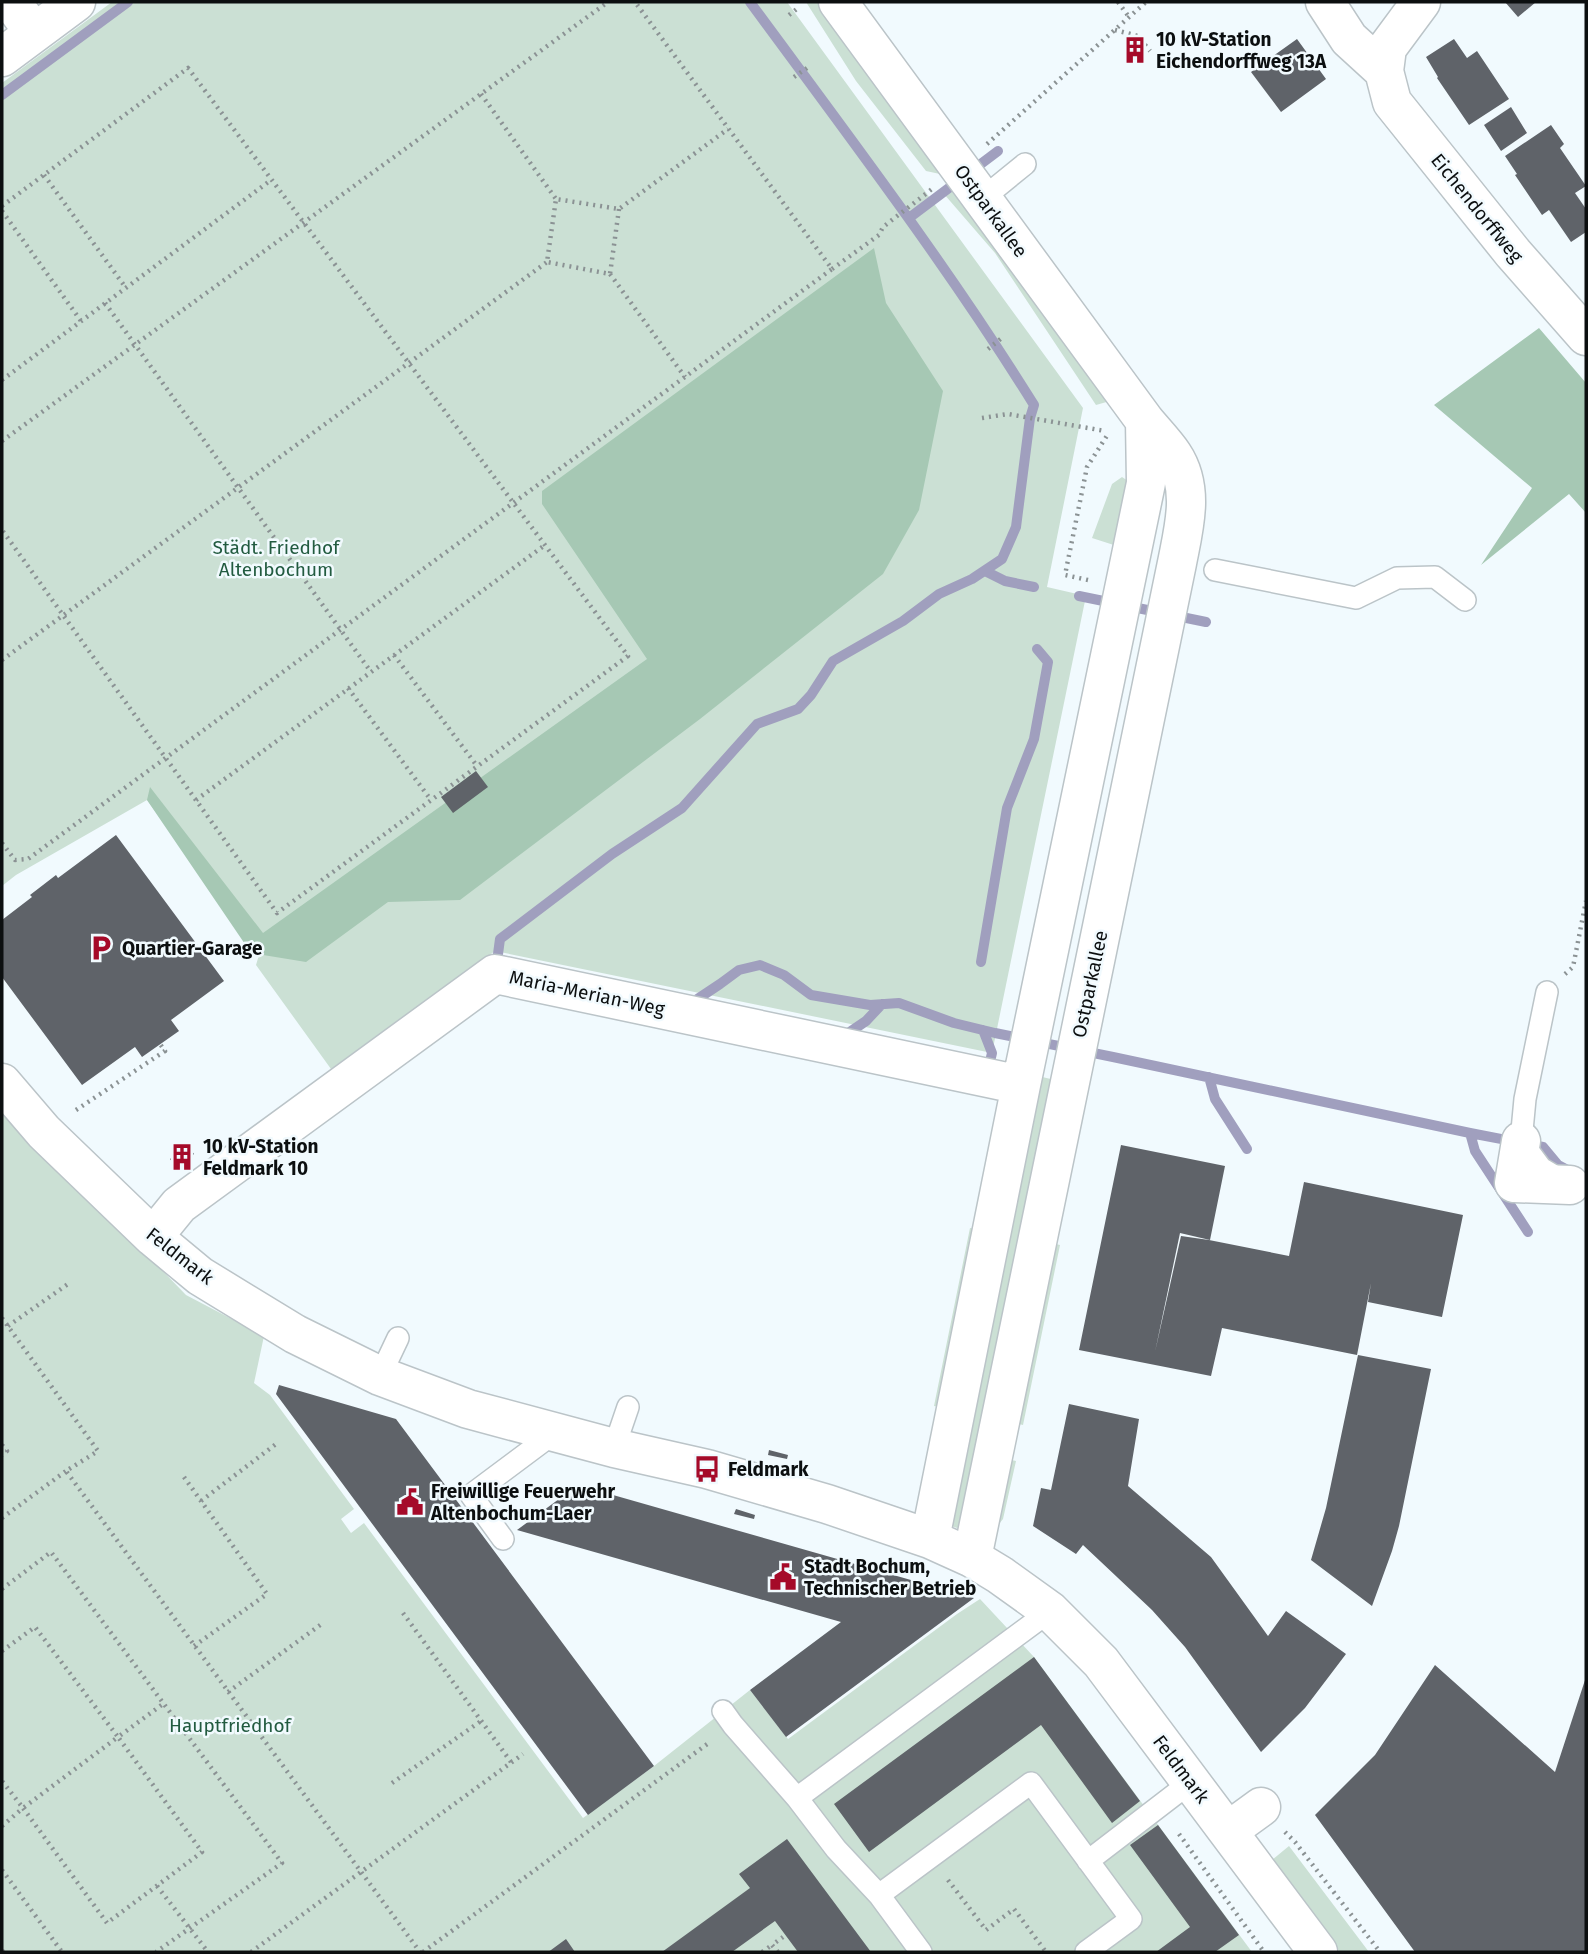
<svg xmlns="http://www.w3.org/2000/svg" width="1588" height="1954" viewBox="0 0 1588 1954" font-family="'Fira Sans',sans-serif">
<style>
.green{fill:#cbe0d4}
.forest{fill:#a6c8b4}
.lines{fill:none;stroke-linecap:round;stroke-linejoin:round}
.stream{stroke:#a09fbe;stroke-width:10}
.building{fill:#5f6369}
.lane-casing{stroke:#bbc4c8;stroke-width:24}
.street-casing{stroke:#bbc4c8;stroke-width:41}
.path{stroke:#8b9294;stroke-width:4.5;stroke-dasharray:2 5;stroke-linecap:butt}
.lane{stroke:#fff;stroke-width:21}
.street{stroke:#fff;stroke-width:38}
.labels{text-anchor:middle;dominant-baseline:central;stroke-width:5;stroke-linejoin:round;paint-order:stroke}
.poi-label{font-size:19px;font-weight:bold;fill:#0c0f10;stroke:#f1fafe;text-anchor:start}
.street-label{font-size:19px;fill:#0c0f10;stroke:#f1fafe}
.park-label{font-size:19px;fill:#225b40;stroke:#f1fafe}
</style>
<rect width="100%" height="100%" fill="#f1fafe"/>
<path class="green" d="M112,2H787L1083,408L1047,587L1086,596L992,1053L495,951L331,1069L256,965L259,955L147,800L16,875L2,886V83Z
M806,2H820L940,174L926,171L856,81Z
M953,186L1110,401L1096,405L995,253L944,194Z
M1122,477L1134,485L1120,547L1092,538L1112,484Z
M1034,1075L1059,1081L961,1526L957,1528L949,1525Z
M2,1105L186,1295L264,1336L254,1383L270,1395L354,1509L341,1519L351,1533L364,1523L583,1818L654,1766L750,1690L788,1739L957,1614L980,1599L1034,1657L1252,1952H2Z
M970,1228L982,1230L946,1408L934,1406Z
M1047,1242L1060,1245L1023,1425L1011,1422Z
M1003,1458L1016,1461L1003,1519L999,1524Z
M1289,1846L1369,1952H1340L1272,1860Z"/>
<path class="forest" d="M874,248L886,303L943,391L919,510L883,574L700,719L460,900L388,902L306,962L251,953L147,800L150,787L263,933L647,659L542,504V491Z
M1539,328L1586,383V513L1569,494L1481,565L1532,488L1434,405Z"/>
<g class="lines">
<path class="stream" d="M2,95L128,2
M909,218L998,151
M985,571L1005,581L1034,587
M1079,596L1206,622
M981,962L1007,808L1034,739L1048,662L1037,649
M496,969L500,939L612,854L682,808L757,724L798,709L811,695L833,661L903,621L939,594L972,579L1002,559L1016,527L1030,418L1034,405C947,265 847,134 750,2
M687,1006L720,984L739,970L760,965L784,975L811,995L870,1005L899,1003L954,1023L995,1033L1113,1057L1470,1133L1543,1147L1558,1165L1571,1172
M983,1030L992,1053L988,1070
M841,1038L866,1021L882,1004
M1209,1077L1215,1099L1247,1149
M1470,1133L1475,1151L1528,1232"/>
</g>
<path class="building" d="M1505,2H1536L1518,17Z
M1297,39L1326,79L1281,112L1251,72Z
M1454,39L1467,58L1477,51L1509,99L1469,125L1437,78L1438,77L1426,57Z
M1134,42L1143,54L1137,58L1128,45Z
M1511,107L1527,133L1501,151L1484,125Z
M1551,125L1564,144L1560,148L1586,186L1575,193L1586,209V232L1571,242L1549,210L1542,215L1515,175L1517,174L1505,156Z
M476,771L488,787L453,813L441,797Z
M116,835L224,981L171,1020L179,1031L142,1057L135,1047L82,1085L2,977V920L32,897L30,895L56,875L58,878Z
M1121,1145L1225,1166L1210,1240L1180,1233L1155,1352L1181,1236L1209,1240L1289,1256L1304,1182L1463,1215L1442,1317L1368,1302L1371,1283L1357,1355L1222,1328L1211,1376L1079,1350Z
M188,1146L194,1154L176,1167L170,1159Z
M1358,1355L1431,1369L1399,1526L1392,1551L1372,1606L1311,1560L1326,1508Z
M279,1385L396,1419L654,1766L588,1815L276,1394Z
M1069,1404L1139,1419L1128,1486L1211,1557L1268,1636L1286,1611L1346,1654L1305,1708L1261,1752L1185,1647L1152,1610L1083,1545L1076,1554L1033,1526L1041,1488L1051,1490Z
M769,1450L788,1455L787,1459L768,1455Z
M578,1485L974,1598L786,1737L750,1690L841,1622L517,1530Z
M736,1509L755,1515L754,1519L734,1514Z
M1034,1657L1140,1801L1112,1823L1041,1725L869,1852L834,1804Z
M1435,1665L1555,1772L1586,1677V1952H1415L1315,1815L1375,1755Z
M1158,1825L1239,1935L1215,1952H1156L1190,1927L1130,1845Z
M787,1839L871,1952H798L775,1921L732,1952H662L750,1888L739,1874Z
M566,1939L575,1952H548L551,1950Z"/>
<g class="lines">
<defs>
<path id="lane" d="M982,199L1025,164
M1215,570L1356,598L1397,578L1435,577L1465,600
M1547,992L1525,1099L1521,1141L1541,1168L1561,1180
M380,1376L398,1338
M614,1448L628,1407
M503,1539L471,1495L554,1433
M723,1711L733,1725L797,1798L836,1849L879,1895L921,1952
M797,1798L1050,1611
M1088,1861L1191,1782
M879,1895L1031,1783L1131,1919L1086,1952"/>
<path id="street" d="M12,2L34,33
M838,2L1145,421C1154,432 1165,443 1173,455C1195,488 1184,527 1177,563L972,1558
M1325,2L1349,39L1384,71
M1421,2L1387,48L1384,71L1392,102L1513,253L1586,336
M2,57L76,2
M2,1083L44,1132L153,1237L200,1276L295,1334L380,1376L468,1409L614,1448L707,1469L827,1504L930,1539L972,1558L1000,1575L1050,1611L1101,1662L1318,1952
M1521,1141L1514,1183L1570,1185
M153,1237L179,1205L495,974L1021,1085
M930,1539L1021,1085L1146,483L1145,421
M1228,1831L1261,1807"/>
</defs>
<use href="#lane" class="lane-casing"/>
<use href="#street" class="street-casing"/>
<path class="path" d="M1118,2L1129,17
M789,15L798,8
M1115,30L1138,36L1150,51
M794,77L807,68
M481,94L556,199
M987,144L1146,2
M44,175L126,288
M2,206L188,68L628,656L277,913L2,530
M619,209L610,274L547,262L556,199L619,209L728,129
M2,211L81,321
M832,269L879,235L883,227L932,189
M610,274L685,377
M105,303L371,672
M988,349L1003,337
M2,380L271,180
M982,418L1008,414L1105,431
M2,441L608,2
M1088,580L1065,575L1087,467L1108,434
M394,655L477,766
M2,660L547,262
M348,688L431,800
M196,800L545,545
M2,843L15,860L28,859L832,269L635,2
M1565,974L1573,967L1586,901
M76,1110L165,1051L160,1044
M2,1318L98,1451L66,1471L420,1952
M8,1326L68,1284
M2,1445L7,1451L2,1455
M184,1477L267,1594L194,1646
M201,1501L276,1444
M2,1518L66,1471
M2,1589L51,1552L282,1863L156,1952
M403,1613L511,1762
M2,1651L35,1627L118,1737L23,1808L2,1781
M228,1692L323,1623
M392,1783L481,1721
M2,1826L23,1808L107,1923L202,1852L118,1737L163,1704
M1285,1832L1295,1842L1380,1952
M1179,1834L1264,1952
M2,1870L62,1952
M948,1880L986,1930L1014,1909L1046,1952
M157,1886L208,1952
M2,1950L3,1952
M251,1952L523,1754
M423,1952L710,1742
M762,1952L772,1945
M778,1952L772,1945L783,1937"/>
<use href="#lane" class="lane"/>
<use href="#street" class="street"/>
</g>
<defs>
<symbol id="building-bare" viewBox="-9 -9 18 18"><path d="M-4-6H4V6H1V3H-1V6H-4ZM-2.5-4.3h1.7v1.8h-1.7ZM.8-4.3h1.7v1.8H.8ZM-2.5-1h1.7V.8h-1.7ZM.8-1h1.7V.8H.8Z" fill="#a50a29" stroke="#f1fafe" stroke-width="2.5" paint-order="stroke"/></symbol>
<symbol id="parking-bare" viewBox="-9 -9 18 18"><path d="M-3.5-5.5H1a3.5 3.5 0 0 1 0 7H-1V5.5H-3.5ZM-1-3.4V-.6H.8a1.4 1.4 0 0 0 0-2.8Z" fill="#a50a29" stroke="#f1fafe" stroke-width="2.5" paint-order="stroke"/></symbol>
<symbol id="bus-bare" viewBox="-9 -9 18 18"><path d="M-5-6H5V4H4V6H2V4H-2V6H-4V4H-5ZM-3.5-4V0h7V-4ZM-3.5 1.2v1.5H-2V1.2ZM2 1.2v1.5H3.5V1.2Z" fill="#a50a29" stroke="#f1fafe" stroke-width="2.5" paint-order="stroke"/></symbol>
<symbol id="civic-bare" viewBox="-9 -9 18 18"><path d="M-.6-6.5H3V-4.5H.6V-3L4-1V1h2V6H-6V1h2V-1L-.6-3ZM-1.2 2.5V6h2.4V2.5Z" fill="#a50a29" stroke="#f1fafe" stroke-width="2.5" paint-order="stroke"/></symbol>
</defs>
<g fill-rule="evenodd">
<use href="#building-bare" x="1116" y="31" width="38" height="38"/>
<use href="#parking-bare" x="82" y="929" width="38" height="38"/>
<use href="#building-bare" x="163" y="1138" width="38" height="38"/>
<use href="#bus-bare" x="688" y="1450" width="38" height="38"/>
<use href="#civic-bare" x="391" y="1483" width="38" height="38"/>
<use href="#civic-bare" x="764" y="1558" width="38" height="38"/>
</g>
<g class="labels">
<g class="poi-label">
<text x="1156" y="39">10 kV-Station<tspan x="1156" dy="22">Eichendorffweg 13A</tspan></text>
<text x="122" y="948">Quartier-Garage</text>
<text x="203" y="1146">10 kV-Station<tspan x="203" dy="22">Feldmark 10</tspan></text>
<text x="728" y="1469">Feldmark</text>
<text x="431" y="1491">Freiwillige Feuerwehr<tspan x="431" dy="22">Altenbochum-Laer</tspan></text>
<text x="804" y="1566">Stadt Bochum,<tspan x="804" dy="22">Technischer Betrieb</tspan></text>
</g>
<g class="street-label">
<text transform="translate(1477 208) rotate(51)">Eichendorffweg</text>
<text transform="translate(991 211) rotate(54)">Ostparkallee</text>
<text transform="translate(1090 984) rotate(-78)">Ostparkallee</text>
<text transform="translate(587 993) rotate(12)">Maria-Merian-Weg</text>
<text transform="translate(180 1256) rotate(38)">Feldmark</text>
<text transform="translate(1181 1769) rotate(53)">Feldmark</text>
</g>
<g class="park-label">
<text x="276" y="547">Städt. Friedhof<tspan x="276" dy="22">Altenbochum</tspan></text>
<text x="230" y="1725">Hauptfriedhof</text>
</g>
</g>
<rect width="1588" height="1954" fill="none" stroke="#0c0f10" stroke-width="7"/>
</svg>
